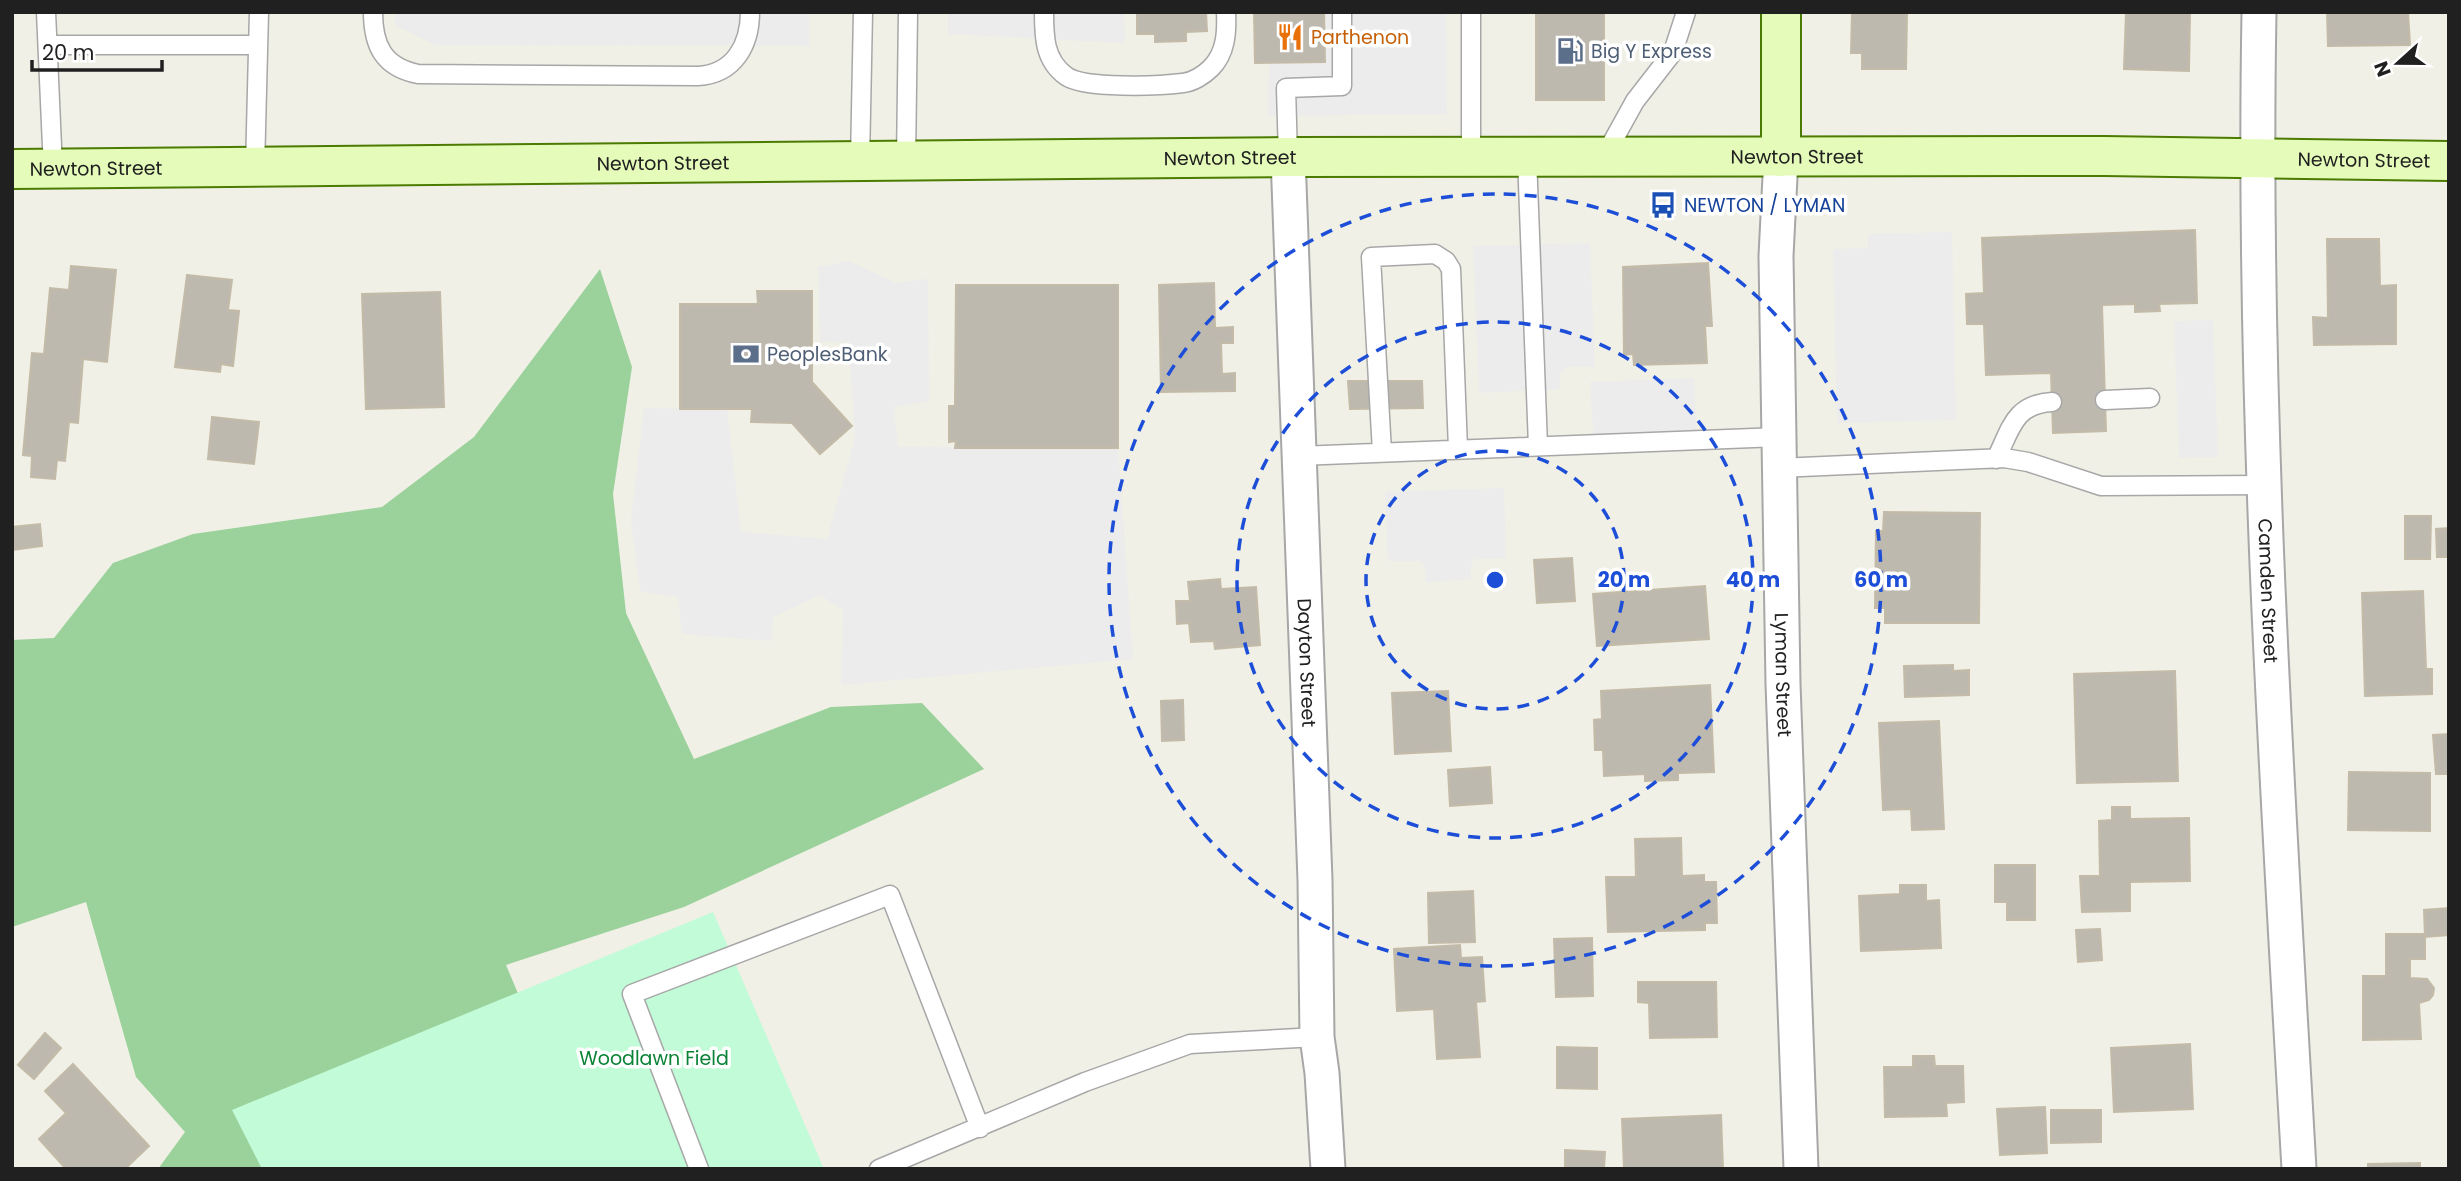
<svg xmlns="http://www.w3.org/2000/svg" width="2461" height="1181" viewBox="0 0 2461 1181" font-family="Poppins,sans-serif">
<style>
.forest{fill:#9bd19a}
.park{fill:#c2fbd7}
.parking{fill:#ececec}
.building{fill:#bdb9af;stroke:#c3bba8;stroke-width:2}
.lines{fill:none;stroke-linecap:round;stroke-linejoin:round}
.service-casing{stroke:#a7a7a7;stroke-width:21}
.minor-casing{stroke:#a7a7a7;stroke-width:37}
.secondary-casing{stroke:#4c7b02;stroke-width:42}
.service{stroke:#fff;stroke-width:18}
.minor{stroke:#fff;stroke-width:33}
.secondary{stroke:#e5fbb9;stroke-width:38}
.ring{fill:none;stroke:#1d4ed8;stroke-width:3.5;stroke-dasharray:12 9}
.labels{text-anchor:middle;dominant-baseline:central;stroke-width:7;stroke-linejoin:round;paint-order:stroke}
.food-label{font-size:19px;fill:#c56008;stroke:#fff;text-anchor:start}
.service-label{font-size:19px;fill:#4e5e75;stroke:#fff;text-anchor:start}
.street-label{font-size:19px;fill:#202020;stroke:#fff}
.transit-label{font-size:19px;fill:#164399;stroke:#fff;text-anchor:start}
.park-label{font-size:19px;fill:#098235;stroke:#fff}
.centre{fill:#1d4ed8;stroke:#fff;stroke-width:3.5}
.ring-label{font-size:21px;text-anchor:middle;font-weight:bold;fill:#1d4ed8;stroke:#fff;stroke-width:7;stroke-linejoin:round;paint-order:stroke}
</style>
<rect width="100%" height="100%" fill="#f0f0e6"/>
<path class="forest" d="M600,269L632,367L613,494L626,613L694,759L831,707L922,703L984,769L684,907L506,965L592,1169H158L185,1132L136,1077L86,902L12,927V640L54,638L113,563L193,534L382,507L474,437Z"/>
<path class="park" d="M713,912L824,1169H262L232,1110Z"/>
<path class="parking" d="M395,12H810L809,46L435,45L395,25Z
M948,12H1124L1125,43L948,34Z
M1324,12H1446L1447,114L1268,116L1269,63L1325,62Z
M1952,232L1956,420L1837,423L1833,249L1868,248V234Z
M1590,243L1595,367H1567L1561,373L1559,389L1479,393L1473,246Z
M849,261L896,283L928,279L929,401L894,407L898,447L1118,448L1133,659L841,685L843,610L820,595L773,617L772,641L682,634L678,597L640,591L631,520L644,408L727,409L741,532L827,539L855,437L849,343L820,341L818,267Z
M2213,320L2218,457L2179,458L2174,321Z
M1694,378L1697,440L1594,444L1590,382Z
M1504,488L1506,558L1475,559L1471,565V579L1426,582L1424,565L1419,561H1388L1385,492Z"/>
<path class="building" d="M1137,12H1206L1207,31L1186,32V41L1155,42V34H1137Z
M1254,12H1324L1325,62L1255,63Z
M1536,12H1604V100H1536Z
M1852,12H1907L1906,69H1862V53H1851Z
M2126,12H2190L2189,71L2124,69Z
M2327,12H2408L2410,45L2328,46Z
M2195,230L2197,303L2159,304L2160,311L2135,312V304L2102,305L2106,431L2053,433L2051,373L1986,375L1984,324H1967L1966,294L1984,293L1982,238Z
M2327,239H2379L2380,286L2396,285V344L2314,345L2313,317L2328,318Z
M1708,263L1712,326H1705L1707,363L1634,365L1633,354L1624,355L1623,267Z
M71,266L116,270L107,362L83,359L78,423L69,422L65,461L57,460L55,479L31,477L32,456L23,455L32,353L44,354L50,288L69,290Z
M187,275L232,280L228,310L239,311L233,366L221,364L220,372L175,367Z
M1214,283L1215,328L1233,327V343H1221L1222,374L1235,373V391L1161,392L1159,285Z
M956,285H1118V448H955L956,441L949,442V406H955Z
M757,291H812V382L852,426L820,454L792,423L751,422L752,409H680V304H758Z
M440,292L444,407L366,409L362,294Z
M1348,381H1422L1423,408L1350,409Z
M212,417L259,422L254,464L208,459Z
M1884,512L1980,513L1979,623H1885V608H1875L1876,531H1883Z
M2405,516H2431L2430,559H2405Z
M40,524L42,546L12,550V527Z
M2449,528V557H2437L2436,529Z
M1572,558L1575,601L1537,603L1534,560Z
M1220,579L1221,589L1256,587L1260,645L1215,649L1214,641L1191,642L1189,623L1177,624L1176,601H1190L1188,582Z
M1705,586L1709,639L1597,646L1593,594Z
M2423,591L2426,669H2432V694L2365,696L2362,593Z
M1953,665V671L1969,670V695L1905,697L1904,666Z
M2175,671L2178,781L2077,783L2074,674Z
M1710,685L1714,772L1678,773V780L1645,781V774L1604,776L1603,750H1595L1594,720L1602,719L1601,691Z
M1448,691L1451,751L1395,754L1392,693Z
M1183,700L1184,740L1162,741L1161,701Z
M1939,721L1944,829L1912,830L1911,809L1883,810L1879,723Z
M2449,734V774H2436L2433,735Z
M1490,767L1492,803L1450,806L1448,770Z
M2349,772L2430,773V831L2348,830Z
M2112,807H2130V819L2189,818L2190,881L2130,882V911L2082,912L2080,876H2100L2099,821L2112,820Z
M1681,838L1682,876L1704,875V882H1716L1717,923H1705V930L1608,932L1606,877H1636L1635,839Z
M1995,865H2035V920H2007V902H1995Z
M1900,885H1926V901L1939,900L1941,948L1861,951L1859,896L1900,894Z
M1473,891L1475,942L1429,943L1428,893Z
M2449,908V935L2425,937L2424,910Z
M2100,929L2102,960L2078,962L2076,930Z
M2386,934H2425V959H2410V978L2427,979L2434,988L2433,995L2429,1000L2419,1003L2421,1039L2363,1040V976H2386Z
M1592,938L1593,996L1556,997L1554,939Z
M1460,945L1461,958L1482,957L1485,1001L1476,1002L1480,1057L1437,1059L1434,1009L1397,1011L1394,949Z
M1638,982H1716L1717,1037L1650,1038L1649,1003L1638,1002Z
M45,1033L61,1048L34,1079L18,1065Z
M2190,1044L2193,1109L2114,1112L2111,1048Z
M1557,1047L1597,1048V1089L1557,1088Z
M1913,1056H1934L1935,1066H1963L1964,1102L1946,1103L1947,1116L1885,1117L1884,1067H1913Z
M73,1064L149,1146L125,1169H66L39,1139L66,1113L45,1091Z
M2045,1107L2047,1153L2000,1155L1997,1109Z
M2051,1110H2101V1142L2051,1143Z
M1721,1115L1723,1169H1624L1622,1119Z
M1565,1150L1605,1152L1604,1169H1565Z
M2420,1163V1169H2368V1164Z"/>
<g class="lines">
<defs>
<path id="service" d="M46,12L53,169
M373,12C373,45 383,67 418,74L698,76C734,74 750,45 750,12
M1044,12C1044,36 1044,60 1066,76C1084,89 1159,86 1183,83C1193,82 1204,75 1211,68C1226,53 1227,32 1226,12
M48,45H258
M1288,157L1286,88L1342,86V12
M1471,157V12
M1527,157L1538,446
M1604,157L1635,101L1673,52L1686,12
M860,161L863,12
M906,161L908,12
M255,168L259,12
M2105,400L2150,398
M1382,452L1371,257L1435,254L1446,261L1451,269L1458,449
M1299,456L1779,437
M1996,459C2011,429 2014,404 2052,402
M1779,468L2004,458L2028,462L2101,486L2264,485
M699,1169L632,994L890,895L980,1128
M879,1169L1085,1082L1190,1044L1317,1037"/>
<g id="minor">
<path id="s1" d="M2259,12C2252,398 2277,784 2299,1169"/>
<path id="s2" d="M1288,157L1315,880L1317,1037L1322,1073L1328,1169"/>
<path id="s3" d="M1781,157L1776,256L1783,684L1801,1169"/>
</g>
<g id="secondary">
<path d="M1781,12V157"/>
<path id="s4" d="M12,169L1288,157L2104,156L2449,161"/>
</g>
</defs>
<use href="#service" class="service-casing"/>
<use href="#minor" class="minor-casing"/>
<use href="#secondary" class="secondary-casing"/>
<use href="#service" class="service"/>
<use href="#minor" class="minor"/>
<use href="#secondary" class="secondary"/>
</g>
<g class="ring">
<circle cx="1495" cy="580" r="129"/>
<circle cx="1495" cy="580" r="258"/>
<circle cx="1495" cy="580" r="386"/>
</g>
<defs>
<symbol id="restaurant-bare" viewBox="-9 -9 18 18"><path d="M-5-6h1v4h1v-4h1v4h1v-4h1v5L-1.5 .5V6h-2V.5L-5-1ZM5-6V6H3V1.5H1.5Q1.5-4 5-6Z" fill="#e8710a" stroke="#fff" stroke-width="2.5" paint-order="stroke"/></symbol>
<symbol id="fuel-bare" viewBox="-9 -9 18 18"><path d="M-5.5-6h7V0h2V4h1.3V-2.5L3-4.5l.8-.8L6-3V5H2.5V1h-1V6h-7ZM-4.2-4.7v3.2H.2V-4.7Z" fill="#5c6f8a" stroke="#fff" stroke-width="2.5" paint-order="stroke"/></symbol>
<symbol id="bus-bare" viewBox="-9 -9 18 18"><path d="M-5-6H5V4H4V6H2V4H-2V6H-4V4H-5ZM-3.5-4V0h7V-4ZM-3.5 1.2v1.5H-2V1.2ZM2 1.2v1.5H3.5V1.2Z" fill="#1a4fb4" stroke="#fff" stroke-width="2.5" paint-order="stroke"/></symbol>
<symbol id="bank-bare" viewBox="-9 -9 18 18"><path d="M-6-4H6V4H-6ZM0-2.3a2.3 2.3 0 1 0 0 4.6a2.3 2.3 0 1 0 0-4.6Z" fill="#5c6f8a" stroke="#fff" stroke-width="2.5" paint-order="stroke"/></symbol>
</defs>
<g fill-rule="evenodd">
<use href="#restaurant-bare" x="1271" y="18" width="38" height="38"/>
<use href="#fuel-bare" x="1551" y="32" width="38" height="38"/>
<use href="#bus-bare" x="1644" y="186" width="38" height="38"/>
<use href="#bank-bare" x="727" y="335" width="38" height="38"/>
</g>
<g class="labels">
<g class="food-label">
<text x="1311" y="37">Parthenon</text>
</g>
<g class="service-label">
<text x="1591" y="51">Big Y Express</text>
<text x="767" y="354">PeoplesBank</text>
</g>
<g class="street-label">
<text stroke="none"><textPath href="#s4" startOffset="1785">Newton Street</textPath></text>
<text stroke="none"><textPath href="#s4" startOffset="1218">Newton Street</textPath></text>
<text stroke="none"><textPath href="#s4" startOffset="2352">Newton Street</textPath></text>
<text stroke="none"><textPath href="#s4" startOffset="651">Newton Street</textPath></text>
<text stroke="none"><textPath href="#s4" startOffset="84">Newton Street</textPath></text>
<text stroke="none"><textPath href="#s1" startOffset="579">Camden Street</textPath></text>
<text stroke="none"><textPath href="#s2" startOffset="506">Dayton Street</textPath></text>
<text stroke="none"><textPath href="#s3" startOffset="518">Lyman Street</textPath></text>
</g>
<g class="transit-label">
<text x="1684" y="205">NEWTON / LYMAN</text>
</g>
<g class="park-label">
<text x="654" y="1058">Woodlawn Field</text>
</g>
</g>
<circle cx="1495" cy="580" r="10" class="centre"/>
<g class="ring-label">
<text x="1624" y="587">20 m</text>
<text x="1753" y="587">40 m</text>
<text x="1881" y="587">60 m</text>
</g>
<rect width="2461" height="1181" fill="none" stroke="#202020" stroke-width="28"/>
<g transform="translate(2398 63) rotate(249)" stroke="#ffffff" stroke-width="5" paint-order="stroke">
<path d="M0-5L12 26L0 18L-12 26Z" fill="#202020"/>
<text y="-10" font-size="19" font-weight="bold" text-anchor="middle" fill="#202020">N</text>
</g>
<path d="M32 60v10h130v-10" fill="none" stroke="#202020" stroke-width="3.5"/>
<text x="42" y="60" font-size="21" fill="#202020" stroke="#ffffff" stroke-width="5" paint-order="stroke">20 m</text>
</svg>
